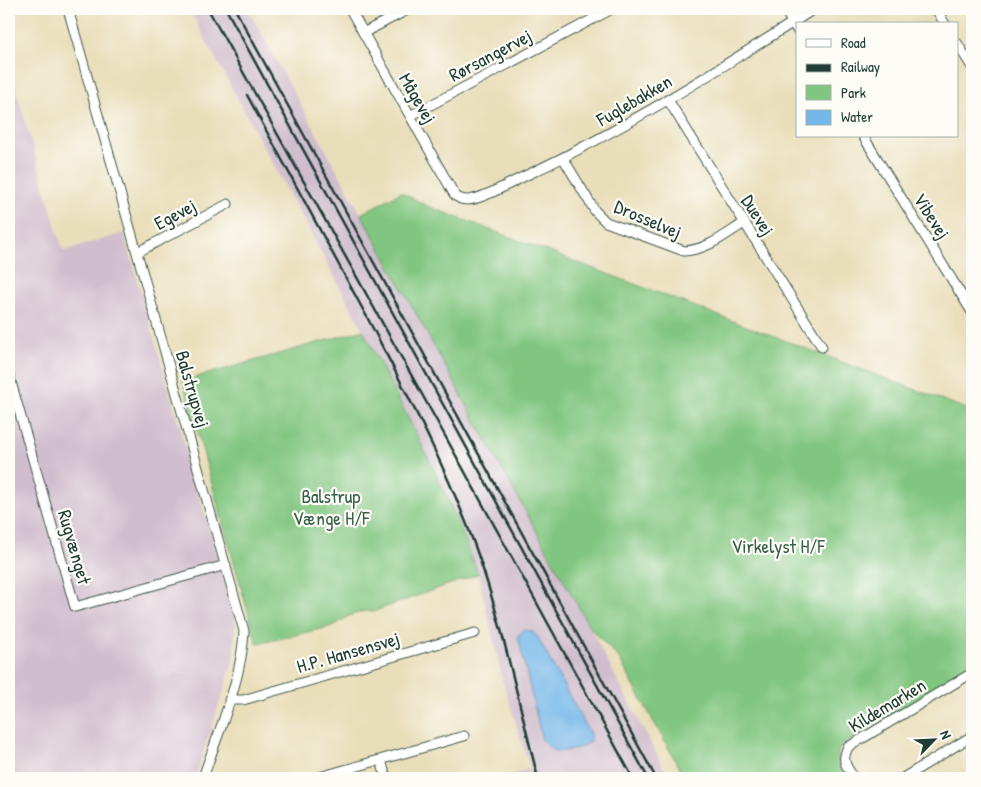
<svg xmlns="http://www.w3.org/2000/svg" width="981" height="787" viewBox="0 0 981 787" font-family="'Patrick Hand',sans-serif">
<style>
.industrial{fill:#d0bdcd}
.green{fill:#81c680;stroke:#50825a}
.water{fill:#74b7ea;stroke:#4a7a8f}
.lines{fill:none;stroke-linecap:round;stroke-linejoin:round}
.minor-casing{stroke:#3d5548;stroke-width:11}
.minor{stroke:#fff;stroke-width:9}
.rail{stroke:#1f3d34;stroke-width:2.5}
.labels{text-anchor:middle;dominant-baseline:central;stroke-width:4.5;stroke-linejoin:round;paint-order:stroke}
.street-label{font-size:19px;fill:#1f3d34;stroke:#fdfcf7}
.park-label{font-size:19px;fill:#385f47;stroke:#fdfcf7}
</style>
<rect width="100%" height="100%" fill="#fdfcf7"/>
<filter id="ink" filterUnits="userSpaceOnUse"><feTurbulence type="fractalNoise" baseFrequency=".02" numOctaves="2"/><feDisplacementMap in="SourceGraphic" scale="10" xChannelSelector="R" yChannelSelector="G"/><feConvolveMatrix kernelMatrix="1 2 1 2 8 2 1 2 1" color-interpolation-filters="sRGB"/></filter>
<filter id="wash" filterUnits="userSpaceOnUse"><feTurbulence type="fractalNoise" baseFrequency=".0096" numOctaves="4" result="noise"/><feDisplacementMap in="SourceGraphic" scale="20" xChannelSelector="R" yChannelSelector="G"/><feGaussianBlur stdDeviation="1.12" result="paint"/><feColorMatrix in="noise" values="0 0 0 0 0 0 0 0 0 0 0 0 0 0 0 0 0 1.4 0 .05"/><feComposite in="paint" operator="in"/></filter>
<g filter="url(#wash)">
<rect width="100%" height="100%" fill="#e9deba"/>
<path class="industrial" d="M189,9H248L590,628L669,778H501L530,769L503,682L478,574L468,547L439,482L363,330Z
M9,65L63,251L124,233L236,622L233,662L195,778H9Z"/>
<path class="green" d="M401,192L427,206L972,411V666L842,745C832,756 843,768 849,778H685L618,657L590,628L361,214Z
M363,330C403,410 448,489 478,574L375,611H364L349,616L333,626L257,644L183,381Z"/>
<path class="water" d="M523,630L531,631L537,636L590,734V741C584,747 579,748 571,750C556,753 552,752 542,740L518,636Z"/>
</g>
<g filter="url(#ink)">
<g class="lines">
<defs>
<path id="minor" d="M68,9L244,631C242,680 218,732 203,778
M350,9L454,194C458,199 462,200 468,200C483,199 512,182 527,175C627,128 721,68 814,9
M784,9L797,30
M936,9L945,24
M363,33L409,9
M957,43L972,67
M668,100L822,347
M410,116L612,9
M863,136L972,312
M563,158L595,211L606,222L684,251C707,250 725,235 744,223
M138,252L228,204
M9,375L75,607L226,565
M229,700H243L475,633
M381,760L386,778
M316,778L464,736
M854,778C846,766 841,761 848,747L972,673
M903,778L972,736"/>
</defs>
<use href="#minor" class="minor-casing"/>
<use href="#minor" class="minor"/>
<path class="rail" d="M208,9L449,443L633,778
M226,9L648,778
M235,9L656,778
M247,95C287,169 327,243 367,317C406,392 446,466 475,546C502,621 518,701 538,778"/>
</g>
</g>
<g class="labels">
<g class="street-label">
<text transform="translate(490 55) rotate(-28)">Rørsangervej</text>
<text transform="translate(418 98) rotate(60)">Mågevej</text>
<text transform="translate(634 100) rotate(-30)">Fuglebakken</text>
<text transform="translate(175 214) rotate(-28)">Egevej</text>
<text transform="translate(758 215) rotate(58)">Duevej</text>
<text transform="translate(932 216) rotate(58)">Vibevej</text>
<text transform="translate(648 219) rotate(23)">Drosselvej</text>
<text transform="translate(193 389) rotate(74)">Balstrupvej</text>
<text transform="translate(75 547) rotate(74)">Rugvænget</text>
<text transform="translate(348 652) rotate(-16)">H.P. Hansensvej</text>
<text transform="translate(887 705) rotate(-31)">Kildemarken</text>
</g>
<g class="park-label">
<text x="331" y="496">Balstrup<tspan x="331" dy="22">Vænge H/F</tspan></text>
<text x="778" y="546">Virkelyst H/F</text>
</g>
</g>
<rect width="981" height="787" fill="none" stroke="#fdfcf7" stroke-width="30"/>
<rect x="796" y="22" width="162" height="115" fill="#fdfcf7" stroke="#a4b0a9"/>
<rect x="806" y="39" width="25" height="8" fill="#ffffff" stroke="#a4b0a9"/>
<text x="841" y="48" font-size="15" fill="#1f3d34">Road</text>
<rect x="806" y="64" width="25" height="8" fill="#1f3d34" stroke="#a4b0a9"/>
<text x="841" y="72" font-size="15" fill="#1f3d34">Railway</text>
<rect x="806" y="85" width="25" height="15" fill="#81c680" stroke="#a4b0a9"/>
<text x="841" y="98" font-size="15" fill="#1f3d34">Park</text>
<rect x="806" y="110" width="25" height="15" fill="#74b7ea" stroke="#a4b0a9"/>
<text x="841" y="122" font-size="15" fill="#1f3d34">Water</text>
<g transform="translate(934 740) rotate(66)" stroke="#fdfcf7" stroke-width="4" paint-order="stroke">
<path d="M0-4L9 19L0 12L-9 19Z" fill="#1f3d34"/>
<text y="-8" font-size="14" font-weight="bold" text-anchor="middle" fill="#1f3d34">N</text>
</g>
</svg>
